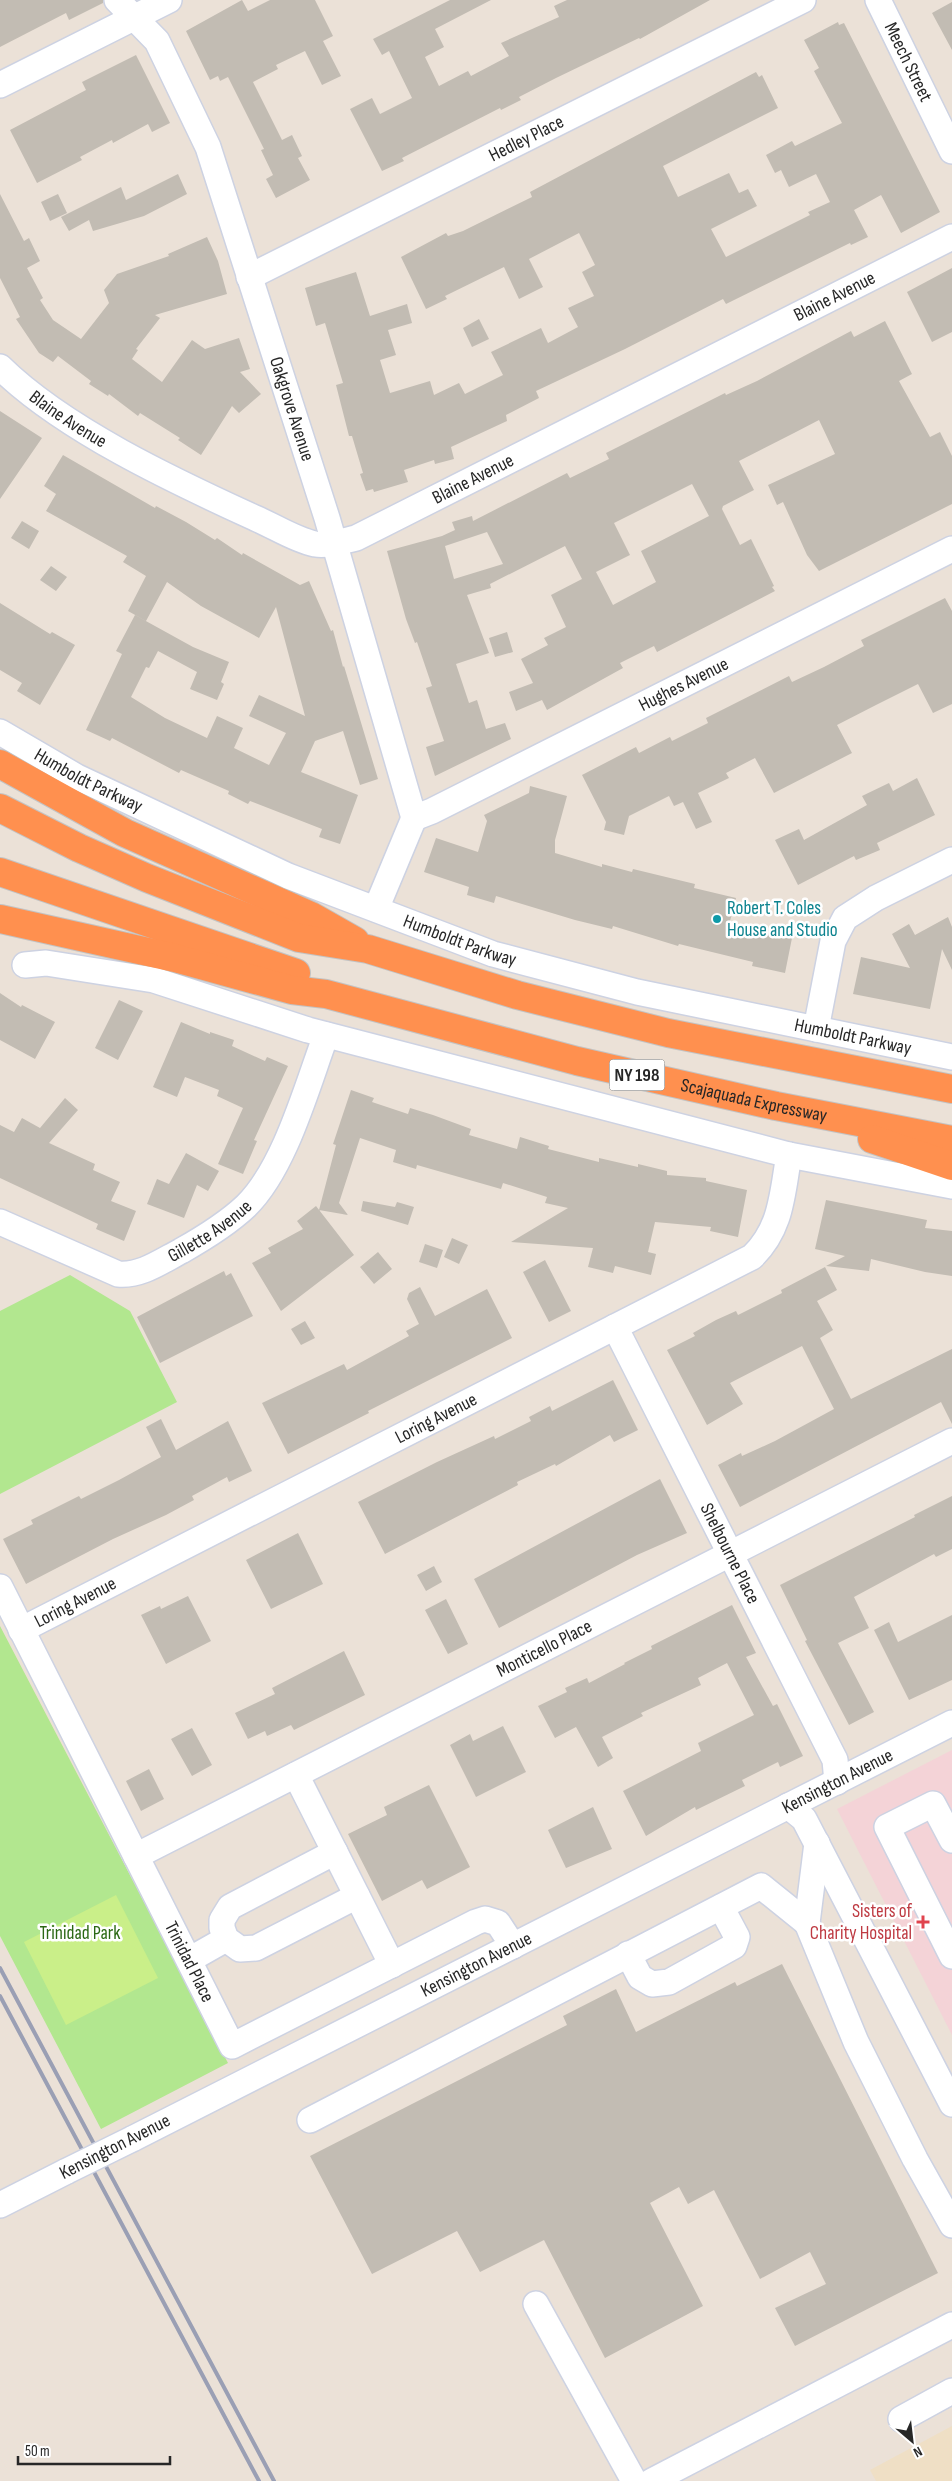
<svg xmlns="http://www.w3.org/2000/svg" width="952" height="2481" viewBox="0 0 952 2481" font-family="'Sofia Sans Condensed',sans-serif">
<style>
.education{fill:#efdfc5}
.medical{fill:#f4d3d7}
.green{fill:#b2e78f}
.pitch{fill:#caef89}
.building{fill:#c2bcb3;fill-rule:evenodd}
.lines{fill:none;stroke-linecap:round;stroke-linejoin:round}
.minor-casing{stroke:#cdd2e2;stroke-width:28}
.highway-casing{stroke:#c3c3c3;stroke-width:30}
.minor{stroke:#fff;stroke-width:25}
.highway{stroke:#ff904f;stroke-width:28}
.rail{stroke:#9a9fb4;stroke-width:4}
.minor-bridge-casing{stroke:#cdd2e2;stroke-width:28;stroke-linecap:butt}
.minor-bridge{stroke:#fff;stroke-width:25}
.culture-dot{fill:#0f9aa8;stroke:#fff;stroke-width:2}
.health-dot{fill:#e0444e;stroke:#fff;stroke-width:2}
.labels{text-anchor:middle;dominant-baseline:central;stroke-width:5;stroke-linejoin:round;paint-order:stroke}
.shield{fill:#fff;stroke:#686868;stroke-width:1}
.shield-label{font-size:18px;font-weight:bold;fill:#272727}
.street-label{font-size:19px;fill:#272727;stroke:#fff}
.culture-label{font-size:19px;fill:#0d838f;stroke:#fff;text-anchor:start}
.health-label{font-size:19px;fill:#be3a42;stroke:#fff;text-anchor:end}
.park-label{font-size:19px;fill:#2b6814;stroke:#fff}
</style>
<rect width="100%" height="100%" fill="#ebe1d7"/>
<path class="education" d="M952,2426V2481H876L870,2470Z"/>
<path class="medical" d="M952,1750V2035L837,1809Z"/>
<path class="green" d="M70,1275L130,1311L177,1402L0,1494V1311Z
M0,1626L228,2063L101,2129L0,1936Z"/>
<path class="pitch" d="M116,1895L158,1978L66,2025L24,1942Z"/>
<path class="building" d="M0,0H103V3L69,20L66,13L0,47Z
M242,0L248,11L270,0H315L333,36L323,41L341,76L322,85L305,51L276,65L278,69L253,82L282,140L292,135L302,156L298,158L310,180L276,198L266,179L273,175L261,150L264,149L228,77L220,81L218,76L210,80L186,31Z
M450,0H491L435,29L444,47L425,57L439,86L468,71L471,76L509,56L501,43L559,17L554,6L567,0H710L640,39L639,38L556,78L519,97L521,100L501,110L500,108L402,158L404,161L382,171L350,109L372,98L380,114L412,98L389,51L382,55L373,39Z
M952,2V50L932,13Z
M838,22L839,25L844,23L940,212L901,233L881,195L854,210L868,237L851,245L850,243L726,304L723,299L625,349L536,391L539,398L506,415L507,421L451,447L454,459L435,464L434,460L404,470L408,482L374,492L373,489L366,491L360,474L363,473L352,436H349L336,385L343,383L325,323L316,326L305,288L356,272L370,316L407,304L412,323L388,330L396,355L380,360L390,393L430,381L434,395L459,383L465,394L503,375L491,352L541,328L548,343L578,327L568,308L594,296L582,272L595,265L579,233L529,259L543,287L519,299L504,267L445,296L447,299L426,309L401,257L446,233L448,236L463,231L532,197L530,192L756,72L759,77L762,75L778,108L663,166L678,197L729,173L739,193L748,189L757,206L711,229L726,257L810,215L808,212L830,202L816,174L789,187L781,170L775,173L766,155L792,141L795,146L842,123L814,71L819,68L804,40Z
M136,55L170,123L152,132L148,124L113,143L112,140L80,157L82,160L37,183L10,130L86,90L82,82Z
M178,174L187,194L144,216L93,231L89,220L69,231L61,217L121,187L126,200Z
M0,194L24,241L29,238L40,261L27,268L43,298L40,300L53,320L81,339L109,303L104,290L117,274L169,256L168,254L207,237L218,261L227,294L155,315L160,318L136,349L138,350L132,359L162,382L192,340L205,349L239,338L250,369L240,372L261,394L239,413L232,406L201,455L178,440L180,438L140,413L138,416L109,394L108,396L89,384L91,381L58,356L53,362L39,353L16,319L20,317L0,278Z
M58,194L67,213L50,221L41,202Z
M952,268V332L932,342L907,292Z
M479,319L489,339L472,347L463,328Z
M885,321L912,374L899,381L930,437L940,432L952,456V504L819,571L807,555L783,502L777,505L768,485L835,454L819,420L794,433L739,461L754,490L723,506L722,509L740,545L751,539L774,586L772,587L775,591L657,652L654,646L620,663L623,668L547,710L542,700L516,711L509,692L533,683L521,659L548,645L544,638L566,627L551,595L582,579L565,546L490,584L491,588L467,595L489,653L456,664L469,703L477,700L486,729L505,723L511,739L435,776L426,747L444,741L426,688L432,686L417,642L415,643L406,619L387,551L442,536L455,530L452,522L472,516L473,521L567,473L570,478L609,459L606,453L725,393L726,395L757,381L851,331L854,337ZM692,484L709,516L641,551L656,582L613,605L596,572L630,555L614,523ZM487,532L503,564L454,579L445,546Z
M0,411L42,438L0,499Z
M63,455L155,508L156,506L186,522L215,540L217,538L242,555L243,553L300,585L309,581L331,631L333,630L343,667L344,666L378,779L360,785L343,731L315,741L301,772L358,795L340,844L319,837L322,829L250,801L248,804L228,794L229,791L181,770L179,773L112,738L110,741L86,730L122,654L116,651L135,615L193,647L229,662L221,682L224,684L217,700L190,689L197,672L158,651L149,668L146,667L131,697L165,718L207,738L217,716L243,728L234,748L269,765L286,733L249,716L259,695L305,716L276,607L259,638L201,606L167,582L146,621L128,611L146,576L123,562L127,556L46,511L56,494L44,486Z
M22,521L39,531L29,549L11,538Z
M51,566L67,577L56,591L40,580Z
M945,598L952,611V704L933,713L918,684L876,705L837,725L852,753L774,793L755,758L726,773L729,778L698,793L712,822L696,829L683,802L674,806L669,796L629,816L624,835L604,830L606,822L582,775L636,747L639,753L670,737L672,741L708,723L706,718L789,676L792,682L824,667L864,646L861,640Z
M0,603L50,634L52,632L75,645L40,705L17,691L22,683L0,670Z
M507,632L513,652L495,657L489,638Z
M917,778L935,815L877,843L880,850L856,860L854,856L798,885L775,840L799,829L804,840L867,805L862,796L889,783L893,791Z
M530,786L567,796L555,840V853L602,867V864L632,872L633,869L666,877L695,884L694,888L736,898L729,925L792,938L785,973L752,966L753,962L679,944L678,946L613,926L612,929L575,920L496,896L494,903L467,895L469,887L424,872L436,838L478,852L487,821L484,815L529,793Z
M948,917L952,927V970L942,949L930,1009L853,994L861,957L910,968L892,934L909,924L915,935Z
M0,993L21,1007L22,1005L55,1022L35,1059L0,1040Z
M119,1000L143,1011L118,1060L95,1048Z
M181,1022L210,1034V1032L234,1040L232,1046L265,1061L267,1057L288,1066L254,1140L257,1141L243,1174L218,1164L243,1108L217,1096L219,1090L185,1077L177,1097L153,1087Z
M351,1090L374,1098L372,1102L408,1114L410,1108L433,1115L471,1129L469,1135L517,1149L520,1137L549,1146L548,1149L599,1162V1158L638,1167V1164L667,1171V1175L706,1178V1181L747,1190L738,1237L710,1231L711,1227L655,1222L648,1252L656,1254L651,1275L615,1266L613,1273L588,1267L593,1248L511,1242L568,1208L545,1203L547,1197L503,1183L501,1189L417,1165L416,1169L393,1162L396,1150L360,1138L339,1203L348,1215L319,1210L336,1145L333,1144Z
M65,1098L78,1110L49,1143L95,1164L93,1170L120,1182L111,1201L136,1211L124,1241L96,1229L98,1224L0,1178V1125L14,1132L22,1118L40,1128Z
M186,1153L219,1171L208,1191L197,1185L184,1218L147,1204L157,1179L169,1184Z
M826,1200L927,1220L925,1228L952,1231V1276L925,1272L871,1259L869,1271L826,1266L845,1256L815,1249Z
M363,1201L395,1207L397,1202L414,1207L408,1225L361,1211Z
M316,1206L354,1255L281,1311L252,1263L271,1253L268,1248L303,1229L297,1221Z
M452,1238L468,1245L459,1264L444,1257Z
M425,1244L443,1250L437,1268L419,1262Z
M378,1252L392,1269L374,1284L360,1267Z
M545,1260L571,1311L549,1322L523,1272Z
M825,1267L837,1290L817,1301L833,1330L820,1338L851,1399L952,1349V1424L941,1402L740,1507L718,1465L741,1453L742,1456L775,1441L834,1409L802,1346L730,1383L743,1404L707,1425L667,1350L695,1336L693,1333L716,1320L736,1311L738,1315L782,1293L781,1290Z
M224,1271L226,1276L231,1273L253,1316L160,1363L137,1317Z
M420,1287L435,1316L487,1289L512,1338L368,1411L369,1413L288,1454L262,1403L344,1364L347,1370L409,1336L406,1331L419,1324L407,1299L409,1293Z
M305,1321L315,1338L301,1345L291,1329Z
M613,1380L638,1430L614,1442L610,1435L556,1466L555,1464L517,1482L518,1485L385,1554L358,1502L437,1462L494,1436L495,1439L531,1421L529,1417L550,1406L552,1411Z
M161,1419L176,1450L228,1421L252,1471L229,1482L227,1477L192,1496L194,1500L166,1515L113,1539L26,1584L3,1539L33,1524L31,1520L79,1496L81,1499L119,1480L161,1457L146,1427Z
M660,1479L687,1533L637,1555L499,1628L474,1579Z
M952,1496V1549L936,1557L934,1554L854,1597L869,1628L838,1643L874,1712L849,1725L805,1641L807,1640L780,1585L915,1517L914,1515Z
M298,1533L323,1584L271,1609L246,1560Z
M434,1566L442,1582L426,1591L417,1575Z
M188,1596L211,1641L166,1664L141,1615L160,1606L161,1609Z
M446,1599L468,1644L448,1654L425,1610Z
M732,1605L756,1653L746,1657L773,1706L777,1704L803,1756L780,1767L778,1762L742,1780L745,1786L696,1810L695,1807L646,1836L623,1791L701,1751L698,1743L754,1715L727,1663L698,1678L701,1685L641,1713L643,1716L602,1737L613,1758L598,1767L576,1727L555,1738L538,1706L567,1692L565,1688L587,1678L589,1683L625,1664L624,1663L652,1649L651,1646Z
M952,1615V1680L909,1700L874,1630L889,1622L898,1642Z
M344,1651L365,1695L294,1730L291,1725L267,1736L265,1731L248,1739L235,1713L275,1694L272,1688Z
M503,1726L526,1772L476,1797L450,1745L470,1734L473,1741Z
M192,1728L212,1765L192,1776L171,1739Z
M149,1769L164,1799L141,1811L126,1781Z
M429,1785L470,1867L427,1889L422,1880L382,1901L348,1834L387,1815L384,1807Z
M593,1807L612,1849L566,1868L548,1830Z
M782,1964L938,2273L795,2346L775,2308L826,2284L810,2252L760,2279L714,2190L688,2204L679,2187L650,2203L703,2306L605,2358L544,2240L480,2272L457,2231L372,2274L310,2156L567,2025L563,2016L616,1989L636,2032L735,1982L737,1986Z"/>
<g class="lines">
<defs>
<g id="minor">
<path id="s1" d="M117,0L157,41L208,147L327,518L414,818"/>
<path id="s2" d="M878,0L952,151"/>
<path d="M0,85L169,0"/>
<path id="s3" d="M249,277L803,0"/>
<path id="s4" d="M0,367C63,429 174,481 255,518C274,526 295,540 315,544C328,546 343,541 356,538L952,237"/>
<path id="s5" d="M0,732L77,777L288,876L493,954L637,992L952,1057"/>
<path id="s6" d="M414,818L432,811L952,549"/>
<path d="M376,909L414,818"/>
<path d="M25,965L46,963L154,980L308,1030L789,1155L952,1186"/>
<path d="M816,1029L833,941L845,918L876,898L952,860"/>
<path id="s7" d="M0,1222L118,1274C141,1276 160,1262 181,1251C204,1238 227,1224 246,1206C285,1168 307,1086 326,1035"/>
<path id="s8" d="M615,1327L835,1760L837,1782"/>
<path id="s9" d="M0,1587L232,2046L476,1922L485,1919L498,1923L513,1946"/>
<path id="s10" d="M21,1630L752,1257C782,1228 782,1194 789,1155"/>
<path d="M296,1775L392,1965"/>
<path d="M788,1806L804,1819L952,2104"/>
<path d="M952,1840L933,1804L887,1827L952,1956"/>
<path d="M817,1843L807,1923L856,2042L915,2159L952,2225"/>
<path d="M335,1852L230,1907L222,1920V1928L226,1939L240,1949L256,1948L357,1896"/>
<path id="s11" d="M136,1856L952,1441"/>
<path d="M628,1954L640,1977L652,1984L669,1982L734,1946L737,1937L721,1907"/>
<path d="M189,1960L226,1939"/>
<path d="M310,2120L761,1886L807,1923"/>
<path id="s12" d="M132,2139L952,1723"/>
<path d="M0,2205L67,2171"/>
<path d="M536,2304L634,2481"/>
<path d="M901,2419L952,2391"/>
<path d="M652,2481L952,2325"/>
</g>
<g id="highway">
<path d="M0,764L125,833L311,916L355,941"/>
<path d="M0,808L79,848L147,878L299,938L368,949L517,995L668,1033L952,1089"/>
<path d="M0,872L296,973"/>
<path id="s13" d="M0,919L175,958L292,990L326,994L577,1061L776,1106L952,1140"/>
<path d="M872,1139L952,1166"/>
</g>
</defs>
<use href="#minor" class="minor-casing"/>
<use href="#highway" class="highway-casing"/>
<use href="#minor" class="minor"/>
<use href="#highway" class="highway"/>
<path class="rail" d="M0,1968L274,2481
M0,1996L259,2481"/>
<defs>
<path id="minor-bridge" d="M67,2171L132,2139"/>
</defs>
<use href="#minor-bridge" class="minor-bridge-casing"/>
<use href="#minor-bridge" class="minor-bridge"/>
</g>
<circle class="culture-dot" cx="717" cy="919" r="5"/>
<path class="health-dot" d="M920.5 1914.5h5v5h5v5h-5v5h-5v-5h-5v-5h5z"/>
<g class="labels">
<rect class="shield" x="609.5" y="1059.5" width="55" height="31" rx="4"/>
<g class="shield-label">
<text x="637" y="1075">NY 198</text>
</g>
<g class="street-label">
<text stroke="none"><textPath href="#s2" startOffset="69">Meech Street</textPath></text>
<text stroke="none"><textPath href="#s3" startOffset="310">Hedley Place</textPath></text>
<text stroke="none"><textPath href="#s4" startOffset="941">Blaine Avenue</textPath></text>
<text stroke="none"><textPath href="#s1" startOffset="450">Oakgrove Avenue</textPath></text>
<text stroke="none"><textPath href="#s4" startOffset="86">Blaine Avenue</textPath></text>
<text stroke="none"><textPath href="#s4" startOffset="536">Blaine Avenue</textPath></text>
<text stroke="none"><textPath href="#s6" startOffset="301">Hughes Avenue</textPath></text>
<text stroke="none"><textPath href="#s5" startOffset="101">Humboldt Parkway</textPath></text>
<text stroke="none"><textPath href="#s5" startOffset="506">Humboldt Parkway</textPath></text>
<text stroke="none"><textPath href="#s5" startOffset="911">Humboldt Parkway</textPath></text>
<text stroke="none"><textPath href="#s13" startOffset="776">Scajaquada Expressway</textPath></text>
<text stroke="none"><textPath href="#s7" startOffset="232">Gillette Avenue</textPath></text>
<text stroke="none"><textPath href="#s10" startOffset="466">Loring Avenue</textPath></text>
<text stroke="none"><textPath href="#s8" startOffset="254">Shelbourne Place</textPath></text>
<text stroke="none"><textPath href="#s10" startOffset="61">Loring Avenue</textPath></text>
<text stroke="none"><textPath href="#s11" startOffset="458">Monticello Place</textPath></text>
<text stroke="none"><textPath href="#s12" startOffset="791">Kensington Avenue</textPath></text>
<text stroke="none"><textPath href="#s9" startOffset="420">Trinidad Place</textPath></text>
<text stroke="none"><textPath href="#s12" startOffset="386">Kensington Avenue</textPath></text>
<text transform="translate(115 2147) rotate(-27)">Kensington Avenue</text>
</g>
<g class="culture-label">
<text x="727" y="908">Robert T. Coles<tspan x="727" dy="22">House and Studio</tspan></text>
</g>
<g class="health-label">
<text x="912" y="1911">Sisters of<tspan x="912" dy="22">Charity Hospital</tspan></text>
</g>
<g class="park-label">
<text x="80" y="1933">Trinidad Park</text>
</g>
</g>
<g transform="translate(912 2441) rotate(152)" stroke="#ffffff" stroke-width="4" paint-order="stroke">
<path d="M0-4L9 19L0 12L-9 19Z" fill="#272727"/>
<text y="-8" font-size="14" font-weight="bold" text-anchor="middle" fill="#272727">N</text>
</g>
<path d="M18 2456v8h152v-8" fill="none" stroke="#272727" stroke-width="2.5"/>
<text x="25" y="2456" font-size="15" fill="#272727" stroke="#ffffff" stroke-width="4" paint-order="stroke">50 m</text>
</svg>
